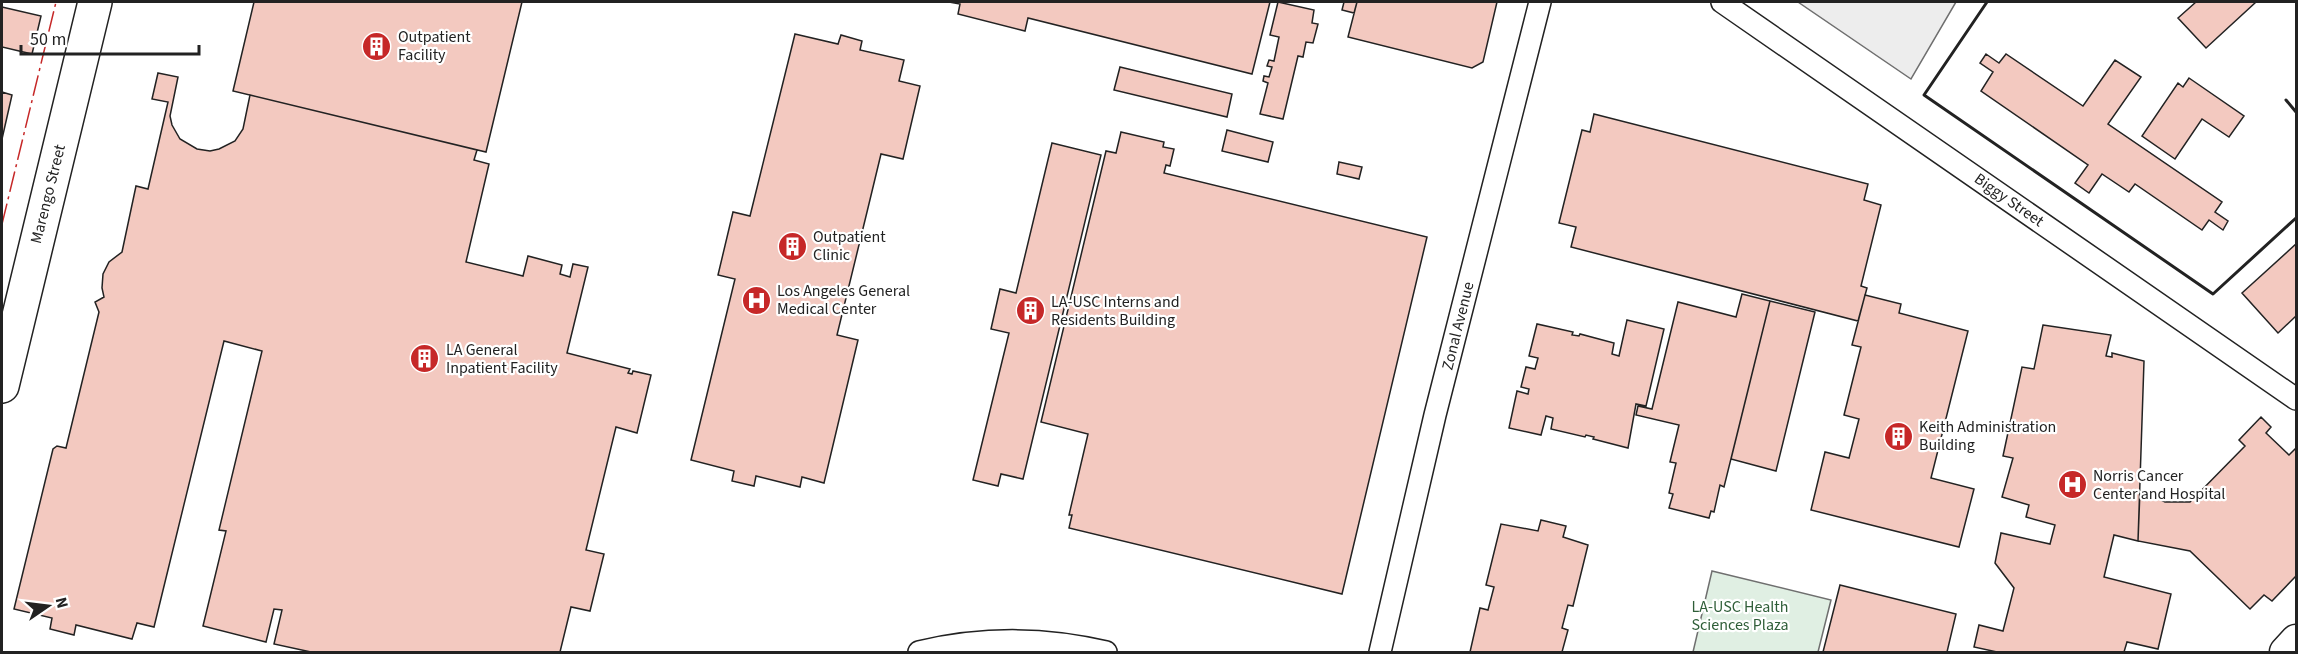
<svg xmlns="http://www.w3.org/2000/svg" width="2298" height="654" viewBox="0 0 2298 654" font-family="'Source Sans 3',sans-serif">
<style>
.green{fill:#e0efe3;stroke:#6f6f6f;stroke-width:1.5}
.parking{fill:#ededed;stroke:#6f6f6f;stroke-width:1.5}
.building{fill:#f3c9c0;stroke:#222;stroke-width:1.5}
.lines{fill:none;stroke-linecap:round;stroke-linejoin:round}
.street-casing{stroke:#222;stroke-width:24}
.secondary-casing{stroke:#222;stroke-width:33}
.primary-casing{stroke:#222;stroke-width:36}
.street{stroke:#fff;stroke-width:21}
.secondary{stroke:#fff;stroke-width:30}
.primary{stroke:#fff;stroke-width:33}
.wall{stroke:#222;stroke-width:3}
.power{stroke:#c62828;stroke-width:1.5;stroke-dasharray:21 4.5 3 4.5;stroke-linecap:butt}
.labels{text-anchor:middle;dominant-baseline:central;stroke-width:4.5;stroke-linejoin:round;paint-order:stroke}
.poi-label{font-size:16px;fill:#222;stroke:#fff;text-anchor:start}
.street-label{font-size:16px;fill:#222;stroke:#fff}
.park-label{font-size:16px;fill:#2f5e38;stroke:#fff}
</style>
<rect width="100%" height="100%" fill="#fff"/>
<path class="green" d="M1712,571L1831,600L1818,652H1693Z"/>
<path class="parking" d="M1798,2H1956L1911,79Z"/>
<path class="building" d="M254,2H522L486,152L233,91Z
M949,2H1270L1252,74L1028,18L1025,31L958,14L960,4Z
M1278,2L1314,10L1312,23L1318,24L1313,43L1306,42L1303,57L1298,56L1283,119L1260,114L1268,83L1263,81L1264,76L1269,77L1272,67L1267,66L1269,60L1274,61L1279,37L1270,35Z
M1344,2H1357L1354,13L1342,10Z
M1357,2H1497L1483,62L1472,68L1348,37Z
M2196,2H2256L2206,48L2178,18Z
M2,7L41,16L32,54L2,47Z
M795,34L838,44L841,35L862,41L860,50L904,60L899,81L920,86L903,159L881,154L867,212L837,335L858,340L824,483L802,477L800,487L756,476L754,486L732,481L734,471L691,460L735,279L718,275L733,212L750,216Z
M1986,54L1999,63L2006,54L2083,106L2115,60L2141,77L2108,124L2222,202L2215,212L2228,221L2223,230L2209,220L2202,230L2135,184L2129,192L2102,174L2089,193L2075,183L2088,165L1981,91L1993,72L1980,63Z
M1120,67L1232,94L1227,117L1114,90Z
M158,73L178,77L170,116L172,125L180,139L197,149L210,151L219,149L235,141L243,129L250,95L477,150L474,160L489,164L466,262L523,276L528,256L562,265L560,274L570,277L573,264L588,267L567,353L630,369L628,373L632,374L633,371L651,375L637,433L616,427L586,550L604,554L590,611L571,607L560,652H311L274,644L282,610L274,609L266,642L203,626L226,531L219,530L262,351L224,341L154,627L137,623L132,639L76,625L74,635L50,629L52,618L14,609L53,449L57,446L66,448L99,312L95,302L104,297L102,288L103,274L109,262L122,252L136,186L148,189L168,102L152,99Z
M2189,78L2244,116L2229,137L2202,119L2175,159L2142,136L2178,83L2183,87Z
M2,92L12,95L2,139Z
M1594,114L1868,184L1864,200L1881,205L1861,286L1867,288L1858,321L1571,247L1576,227L1559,223L1582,130L1590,132Z
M1227,130L1273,142L1268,162L1222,151Z
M1121,132L1164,142L1163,147L1174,149L1170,166L1166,165L1164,173L1427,237L1342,594L1069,528L1072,515H1069L1088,434L1041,422L1106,151L1116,153Z
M1052,143L1101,155L1023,479L1001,474L998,486L973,480L1009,333L991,329L1000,289L1016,293Z
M1339,162L1362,167L1359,179L1337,174Z
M2296,244V316L2278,333L2242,293Z
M1742,294L1770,301L1724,487L1720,485L1714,512L1711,511L1709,518L1669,508L1673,494L1669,493L1676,463L1670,462L1679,425L1636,415L1638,406L1652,409L1678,302L1736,317Z
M1865,295L1901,304L1899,313L1968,331L1931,478L1974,489L1959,547L1811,510L1825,452L1849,458L1859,419L1844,415L1861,347L1852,345Z
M1770,301L1815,312L1776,471L1731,459Z
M1627,320L1664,329L1646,406L1636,404L1628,448L1593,439L1594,437L1586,435L1585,437L1551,429L1553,418L1546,416L1541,435L1509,428L1517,391L1528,394L1529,389L1521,387L1526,367L1535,369L1538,358L1529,356L1537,324L1573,332L1572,335L1579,336L1580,334L1614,343L1612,354L1619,356Z
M2043,325L2111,335L2106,356L2112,357V353L2144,361L2138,541L2114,535L2104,577L2171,594L2158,649L2127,642L2124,652H1997L1974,647L1979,625L2003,631L2014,588L1995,563L2001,533L2050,544L2055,525L2026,517L2029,505L2002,497L2013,458L2003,456L2022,367L2034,369Z
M2261,417L2271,427L2266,433L2289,455L2296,448V576L2272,601L2264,595L2250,609L2190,551L2138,541L2140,490L2165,502H2190L2245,446L2239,440Z
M1541,520L1566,526L1563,537L1588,545L1573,606L1568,605L1562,628L1568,630L1562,652H1470L1480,608L1488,610L1494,587L1486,585L1501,524L1538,531Z
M1840,585L1956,614L1947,652H1823Z"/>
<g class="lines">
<defs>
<path id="street" d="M1722,2L2296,399
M919,652C982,637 1043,637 1106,652
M1380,652L1435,415L1540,2"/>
<path id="secondary" d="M2285,652L2296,640"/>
<path id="primary" d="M2,386L95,2"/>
</defs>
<use href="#street" class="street-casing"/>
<use href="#secondary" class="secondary-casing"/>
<use href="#primary" class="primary-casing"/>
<use href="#street" class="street"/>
<use href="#secondary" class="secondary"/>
<use href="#primary" class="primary"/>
<path class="wall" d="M1987,2L1924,95L2213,294L2296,218
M2286,100L2296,112"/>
<path class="power" d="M2,224L56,2"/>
</g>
<defs>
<symbol id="building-disc" viewBox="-11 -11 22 22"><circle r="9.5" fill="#c62828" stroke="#fff"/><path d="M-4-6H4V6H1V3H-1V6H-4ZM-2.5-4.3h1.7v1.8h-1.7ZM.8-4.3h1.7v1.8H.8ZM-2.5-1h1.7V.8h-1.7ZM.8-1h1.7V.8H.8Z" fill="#fff"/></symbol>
<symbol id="hospital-disc" viewBox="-11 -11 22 22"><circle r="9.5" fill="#c62828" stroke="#fff"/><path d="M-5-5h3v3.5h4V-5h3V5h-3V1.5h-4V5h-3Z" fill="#fff"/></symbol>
</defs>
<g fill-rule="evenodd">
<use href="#building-disc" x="360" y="30" width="33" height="33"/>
<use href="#building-disc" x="776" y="230" width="33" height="33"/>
<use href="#hospital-disc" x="740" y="284" width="33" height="33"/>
<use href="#building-disc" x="1014" y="294" width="33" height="33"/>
<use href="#building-disc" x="408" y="342" width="33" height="33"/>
<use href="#building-disc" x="1882" y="420" width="33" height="33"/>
<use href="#hospital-disc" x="2056" y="468" width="33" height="33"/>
</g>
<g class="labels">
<g class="poi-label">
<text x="398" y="37">Outpatient<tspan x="398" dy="18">Facility</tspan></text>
<text x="813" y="237">Outpatient<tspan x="813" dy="18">Clinic</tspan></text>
<text x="777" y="291">Los Angeles General<tspan x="777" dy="18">Medical Center</tspan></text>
<text x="1051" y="302">LA-USC Interns and<tspan x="1051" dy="18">Residents Building</tspan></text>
<text x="446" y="350">LA General<tspan x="446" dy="18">Inpatient Facility</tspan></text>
<text x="1919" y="427">Keith Administration<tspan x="1919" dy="18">Building</tspan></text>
<text x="2093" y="476">Norris Cancer<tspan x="2093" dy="18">Center and Hospital</tspan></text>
</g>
<g class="street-label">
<text transform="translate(48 194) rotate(-76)">Marengo Street</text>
<text transform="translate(2009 200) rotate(35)">Biggy Street</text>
<text transform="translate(1458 326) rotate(-76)">Zonal Avenue</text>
</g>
<g class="park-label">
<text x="1740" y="607">LA-USC Health<tspan x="1740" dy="18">Sciences Plaza</tspan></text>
</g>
</g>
<rect width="2298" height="654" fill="none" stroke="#222222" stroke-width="6"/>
<g transform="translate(48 606) rotate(76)" stroke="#ffffff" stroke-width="4.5" paint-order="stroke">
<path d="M0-4.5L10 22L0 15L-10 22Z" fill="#222222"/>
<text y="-9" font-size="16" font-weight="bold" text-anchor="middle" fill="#222222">N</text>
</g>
<path d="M21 45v9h178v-9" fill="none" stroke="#222222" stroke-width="3"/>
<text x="30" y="45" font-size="18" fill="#222222" stroke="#ffffff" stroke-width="4.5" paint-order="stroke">50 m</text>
</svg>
